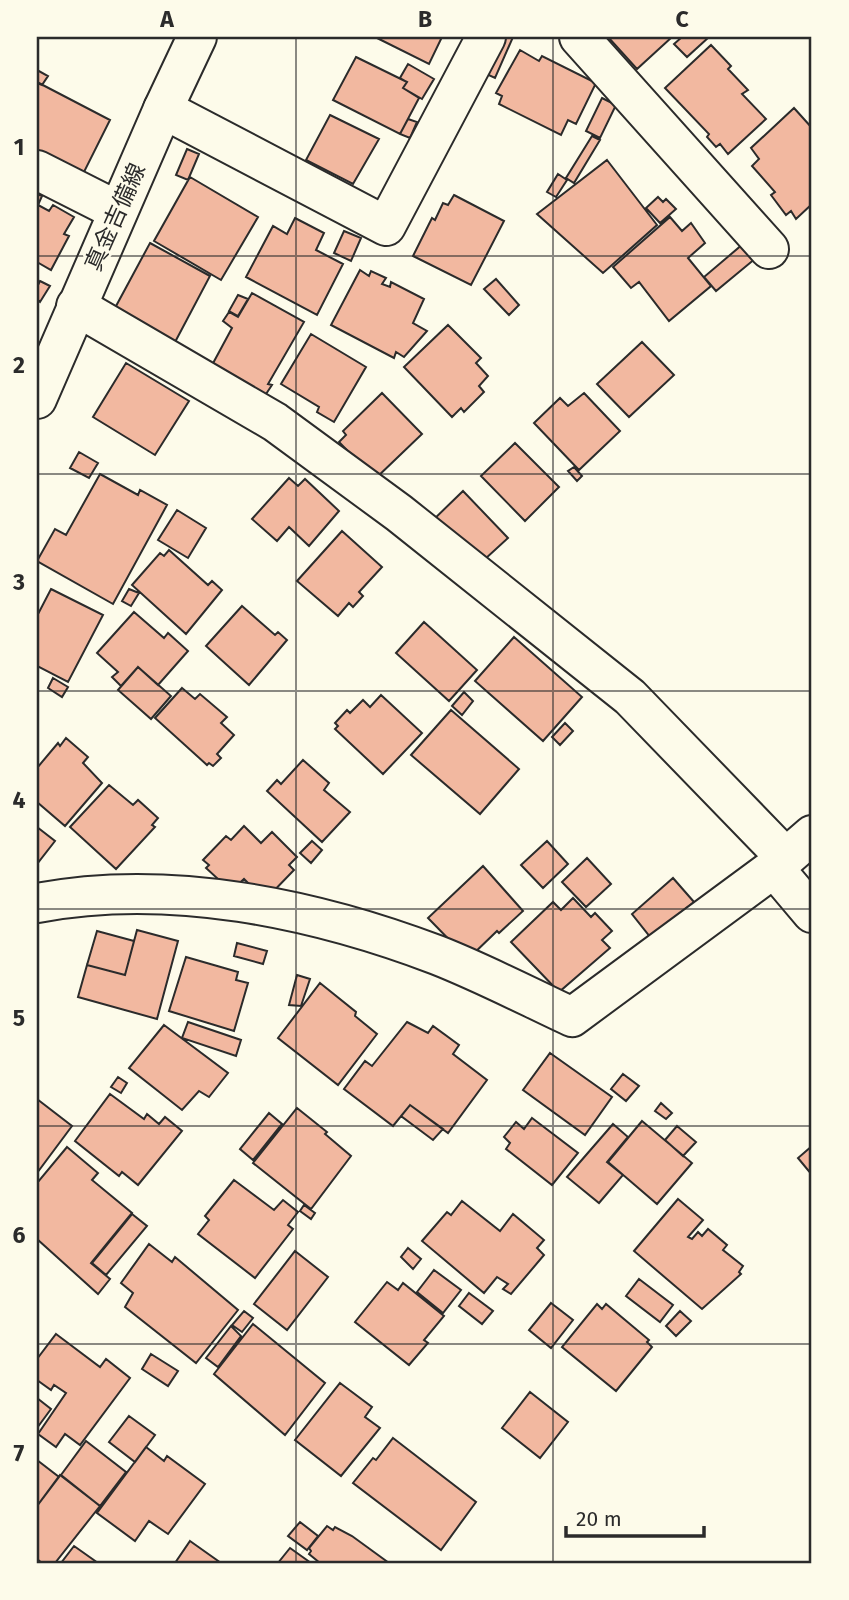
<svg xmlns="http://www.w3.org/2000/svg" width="849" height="1600" viewBox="0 0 849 1600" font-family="'Fira Sans','Noto Sans JP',sans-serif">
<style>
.building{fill:#f2b8a0;stroke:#2b2b2b;stroke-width:2}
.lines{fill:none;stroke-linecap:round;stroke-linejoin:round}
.minor-casing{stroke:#2b2b2b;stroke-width:42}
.major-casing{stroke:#2b2b2b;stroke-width:42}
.minor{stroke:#fdfbea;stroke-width:38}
.major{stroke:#fdfbea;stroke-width:38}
.grid{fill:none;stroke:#2b2b2b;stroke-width:2;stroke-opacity:0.55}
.labels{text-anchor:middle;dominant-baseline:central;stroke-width:5;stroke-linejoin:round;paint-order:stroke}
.street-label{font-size:23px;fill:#2b2b2b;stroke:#fdfbea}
.neatline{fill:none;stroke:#2b2b2b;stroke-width:2.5}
.grid-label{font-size:23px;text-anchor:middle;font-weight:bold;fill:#2b2b2b}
</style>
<rect width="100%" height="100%" fill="#fdfbea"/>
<path class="building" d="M375,37H442L429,64Z
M498,37H513L495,78L482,72Z
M608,37H672L637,69Z
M682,37H709L687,57L674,44Z
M711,45L731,66L728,69L748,90L742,94L766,119L728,154L720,144L716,147L707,137L709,134L665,88Z
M520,50L539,61L542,56L596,83L576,124L568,120L561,135L499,104L502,96L496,93Z
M356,57L407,82L403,88L419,98L400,134L333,100Z
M408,64L434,79L422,99L403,88L407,82L400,78Z
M37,70L48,76L42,85L37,83Z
M37,82L110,120L82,176L37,152Z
M602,98L616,105L600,138L586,131Z
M794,108L812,128V204L796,219L791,211L786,215L771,195L775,192L752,166L759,159L751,148Z
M330,115L379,139L353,184L306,160Z
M408,119L417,122L410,138L400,134Z
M592,136L600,140L574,183L566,178Z
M187,149L199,154L188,180L176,175Z
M607,160L657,225L603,273L537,214Z
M558,174L567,180L556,197L547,192Z
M190,177L258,217L221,280L154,241Z
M37,194L42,196L38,205L49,211L53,205L74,217L64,234L69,236L51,270L37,262Z
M454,195L504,221L471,285L413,256L432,218L435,220L443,203L448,205Z
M658,197L663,202L666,199L676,209L660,223L646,208Z
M670,217L682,231L691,223L705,243L688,258L711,286L669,321L639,282L631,288L613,267Z
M295,218L324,233L316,250L343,264L317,315L246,277L273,226L287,234Z
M344,231L361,238L351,261L334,253Z
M150,243L210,276L174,344L115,308Z
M743,244L756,258L716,291L704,277Z
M360,270L369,276L371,271L386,278L382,284L390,287L391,282L424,299L413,323L427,331L404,357L396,352L394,358L331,325Z
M496,279L519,305L509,315L484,289Z
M40,281L50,286L40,302L37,299V287Z
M252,293L304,322L268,384L272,385L262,400L211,367L232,328L223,321L229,312L238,317Z
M238,295L248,299L238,316L229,311Z
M448,325L481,358L476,363L488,376L479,386L484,392L464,412L461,408L452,417L404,367Z
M311,334L366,367L334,422L317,412L319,407L281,384Z
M642,342L674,375L629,417L597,384Z
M126,363L189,401L155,455L93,417Z
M382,393L422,434L375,479L339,442L346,435L343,431Z
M584,393L620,431L579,470L534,423L560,398L568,406Z
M515,443L559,487L525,521L481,476Z
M79,452L98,463L89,478L70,468Z
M574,467L582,476L577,481L568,471Z
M100,474L138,495L140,490L167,505L113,604L37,561L55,529L66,535Z
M289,478L298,486L305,479L339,511L309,546L289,527L277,541L252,519Z
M463,491L508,538L484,560L430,523Z
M177,510L206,528L188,558L158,540Z
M342,531L382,567L359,592L363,596L353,607L349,603L338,616L297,581Z
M169,550L208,585L212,581L222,590L186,634L132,585L160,553L164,556Z
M51,589L103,615L68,682L37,666V616Z
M129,589L139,593L131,606L122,601Z
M242,606L275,635L278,632L287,640L249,685L206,646Z
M134,612L164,638L168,633L188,651L158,685L138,667L121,686L112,677L118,672L97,653Z
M424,622L477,670L449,701L396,653Z
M514,637L582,697L543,741L475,681Z
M138,667L171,696L151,719L118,690Z
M53,678L68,687L62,697L48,688Z
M182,688L195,699L200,694L227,717L221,723L234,735L217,754L221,758L213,766L209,763L207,765L155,718Z
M464,692L473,701L462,715L452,706Z
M381,695L422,733L383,774L335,729L338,726L335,723L347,710L350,713L363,700L370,707Z
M451,710L519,769L480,814L411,755Z
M565,723L573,731L560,745L552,737Z
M66,738L88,757L83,763L102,783L65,826L37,802V768L58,743L60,746Z
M303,760L329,783L324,790L350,812L322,842L267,791L277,780L281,784Z
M109,785L133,805L138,800L158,818L152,825L155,827L116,869L70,827Z
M244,826L261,843L272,832L297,857L289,865L294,870L265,900L244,879L231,891L206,868L209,865L203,860L226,836L231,840Z
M37,827L55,841L37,864Z
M312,841L322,850L311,863L300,853Z
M547,841L568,864L543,888L521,865Z
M587,858L611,884L586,907L562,882Z
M483,866L523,911L499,933L497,931L468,959L428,918Z
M673,878L694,902L651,938L632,914Z
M573,898L591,917L595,913L612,931L602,940L610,948L559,992L511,942L553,902L561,910Z
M137,930L178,941L157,1019L78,997L87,965L125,975Z
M97,931L134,941L125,975L87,965Z
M237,943L267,951L263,964L234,956Z
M186,957L238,972L236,980L248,983L234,1031L169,1011Z
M297,975L310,979L301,1006L289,1005Z
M320,983L356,1012L355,1016L377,1034L338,1085L278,1038Z
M188,1022L241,1040L236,1056L182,1038Z
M407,1022L428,1033L433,1026L459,1045L453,1054L487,1080L448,1133L410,1105L393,1126L344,1089L365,1061L372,1066Z
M164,1025L228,1073L209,1097L199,1091L182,1110L129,1068Z
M550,1053L612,1097L585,1135L523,1090Z
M623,1074L639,1086L626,1101L611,1089Z
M118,1077L127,1083L121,1093L111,1087Z
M110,1094L144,1119L147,1114L159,1124L165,1117L182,1131L138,1185L122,1172L119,1176L75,1141Z
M37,1099L72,1126L37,1173Z
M661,1103L672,1113L666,1119L655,1111Z
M410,1105L443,1129L433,1140L401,1116Z
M297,1108L327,1132L325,1134L351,1156L311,1209L253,1163Z
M269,1113L282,1124L253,1160L240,1149Z
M532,1118L578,1153L552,1185L506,1149L510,1143L504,1137L516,1122L524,1129Z
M642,1121L692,1163L657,1204L608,1162Z
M613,1124L628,1137L607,1162L623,1175L599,1203L567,1177Z
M677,1126L696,1142L683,1156L665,1140Z
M812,1146V1175L798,1158Z
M67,1147L98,1173L92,1180L132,1213L91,1263L110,1279L98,1294L37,1239V1183Z
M234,1180L274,1210L283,1200L298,1212L288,1225L293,1229L255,1278L198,1234L209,1220L205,1216Z
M678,1199L703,1220L688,1237L692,1239L698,1232L702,1236L708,1229L727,1245L723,1250L743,1266L739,1272L741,1274L702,1309L634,1251Z
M462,1201L500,1231L513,1214L544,1240L537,1248L544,1255L511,1294L503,1289L508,1284L497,1277L484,1293L422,1241L447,1212L451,1215Z
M304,1205L315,1213L311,1219L300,1211Z
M132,1214L147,1226L106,1275L92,1263Z
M149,1244L172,1262L175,1257L238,1310L196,1363L125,1307L133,1293L121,1283Z
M408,1248L421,1259L413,1269L401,1257Z
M295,1251L328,1277L287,1330L254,1304Z
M434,1270L461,1290L443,1313L417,1292Z
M639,1279L673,1305L660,1322L626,1296Z
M387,1282L398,1290L403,1283L444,1316L424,1340L428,1343L409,1365L355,1322Z
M469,1293L493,1311L482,1324L459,1306Z
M551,1303L573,1320L551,1348L529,1330Z
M597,1304L602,1309L606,1304L649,1340L647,1342L652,1347L616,1391L562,1347Z
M244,1311L253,1318L242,1332L232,1325Z
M680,1311L691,1321L676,1336L666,1326Z
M253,1324L325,1383L285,1435L214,1374Z
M231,1326L241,1336L218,1367L206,1358Z
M56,1334L100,1367L106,1359L130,1378L80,1445L65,1434L56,1447L38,1434L66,1393L54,1385L51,1390L37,1380V1359Z
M151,1354L178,1371L168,1386L142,1369Z
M340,1383L372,1407L365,1417L380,1428L341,1476L295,1440Z
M530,1392L568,1422L540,1458L502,1428Z
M37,1398L51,1409L37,1428Z
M129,1416L155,1435L135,1462L109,1442Z
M393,1438L476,1502L441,1550L353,1483L373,1458L376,1460Z
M86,1441L126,1472L100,1506L61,1475Z
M146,1447L164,1461L167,1456L205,1484L168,1534L149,1521L135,1541L97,1513Z
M37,1460L59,1477L37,1506Z
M60,1475L100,1506L55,1563H42L37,1559V1506Z
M300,1522L318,1536L307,1550L288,1536Z
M327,1526L333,1530L335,1527L352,1536L389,1563H320L309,1554L311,1551L309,1548Z
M190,1541L221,1563H175Z
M74,1546L98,1563H61Z
M290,1548L311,1563H278Z"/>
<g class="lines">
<defs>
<path id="minor" d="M579,37L769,249
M163,109L386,226L486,37
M37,170L118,211
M76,306L275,422L399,513L630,697L786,858
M774,868L812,913
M37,903C169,878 313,908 437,955C483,973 527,996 572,1017L774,868L812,835"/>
<path id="major" d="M37,399L163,109L197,37"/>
</defs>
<use href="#minor" class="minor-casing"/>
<use href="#major" class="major-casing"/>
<use href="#minor" class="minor"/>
<use href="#major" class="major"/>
</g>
<path class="grid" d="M296,37V1563M553,37V1563M37,256H812M37,474H812M37,691H812M37,909H812M37,1126H812M37,1344H812"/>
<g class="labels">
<g class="street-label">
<text transform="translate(115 217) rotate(-66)">真金吉備線</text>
</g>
</g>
<rect width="849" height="1600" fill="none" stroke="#fdfbea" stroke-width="77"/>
<path d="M566 1526v10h138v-10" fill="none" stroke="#2b2b2b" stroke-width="3.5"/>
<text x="576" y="1526" font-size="21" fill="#2b2b2b" stroke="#fdfbea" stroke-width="5" paint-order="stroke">20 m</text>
<rect x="38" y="38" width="772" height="1524" class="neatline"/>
<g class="grid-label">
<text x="167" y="27">A</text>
<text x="425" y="27">B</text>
<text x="682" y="27">C</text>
<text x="19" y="155">1</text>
<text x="19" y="373">2</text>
<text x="19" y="590">3</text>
<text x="19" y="808">4</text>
<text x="19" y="1026">5</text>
<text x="19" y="1243">6</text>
<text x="19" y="1461">7</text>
</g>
</svg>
